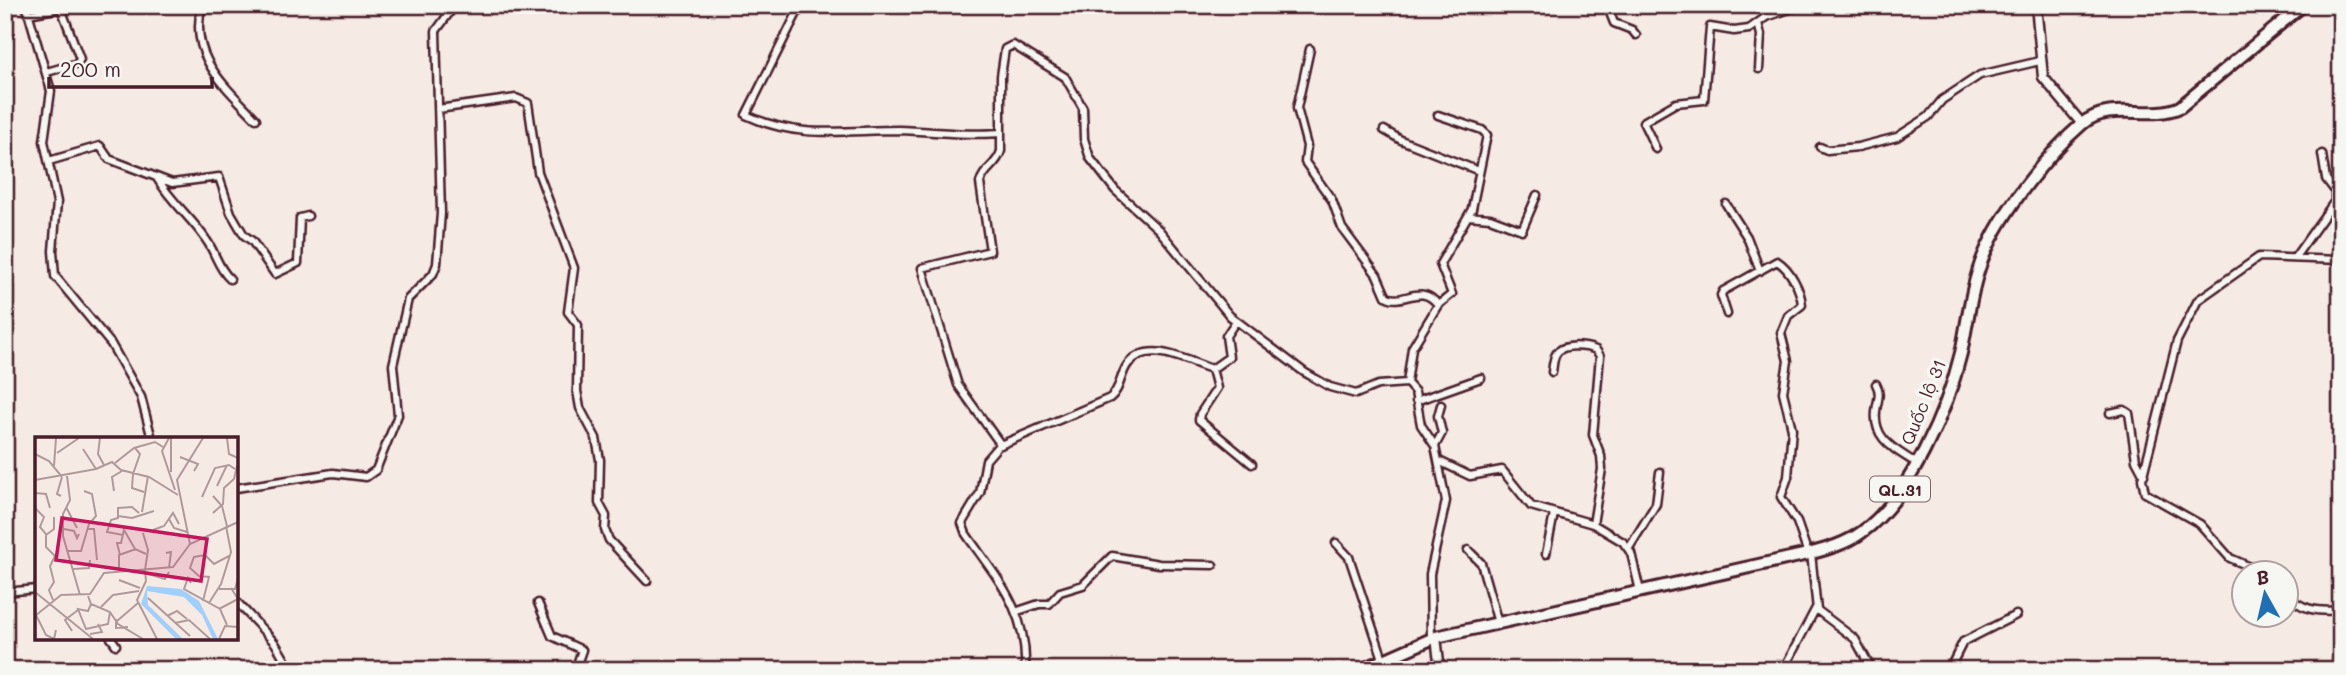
<svg xmlns="http://www.w3.org/2000/svg" width="2346" height="675" viewBox="0 0 2346 675" font-family="Mali,sans-serif">
<style>
.lines{fill:none;stroke-linecap:round;stroke-linejoin:round}
.minor-casing{stroke:#4a1f2b;stroke-width:11}
.tertiary-casing{stroke:#4a1f2b;stroke-width:13}
.trunk-casing{stroke:#4a1f2b;stroke-width:16}
.minor{stroke:#f6f6f2;stroke-width:6}
.tertiary{stroke:#f6f6f2;stroke-width:8}
.trunk{stroke:#f6f6f2;stroke-width:10}
.labels{text-anchor:middle;dominant-baseline:central;stroke-width:7;stroke-linejoin:round;paint-order:stroke}
.shield{fill:#f6f6f2;stroke:#7e6067;stroke-width:2}
.shield-label{font-size:16px;font-weight:bold;fill:#4a1f2b}
.street-label{font-size:18px;fill:#4a1f2b;stroke:#f6f6f2}
.inset-road{fill:none;stroke:#b1999b;stroke-width:2}
.view{fill:#c2185b;fill-opacity:0.15;stroke:#c2185b;stroke-width:3.5}
.inset-edge{fill:none;stroke:#4a1f2b;stroke-width:3.5}
</style>
<rect width="100%" height="100%" fill="#f6eae5"/>
<filter id="ink" filterUnits="userSpaceOnUse"><feTurbulence type="fractalNoise" baseFrequency=".0143" numOctaves="2"/><feDisplacementMap in="SourceGraphic" scale="14" xChannelSelector="R" yChannelSelector="G"/><feConvolveMatrix kernelMatrix="1 2 1 2 8 2 1 2 1" color-interpolation-filters="sRGB"/></filter>
<g filter="url(#ink)">
<g class="lines">
<defs>
<path id="minor" d="M26,5L51,91L44,141L57,202L53,251L55,276L111,344L141,397L152,439
M202,5C188,56 224,85 256,119
M801,5L746,115C799,140 844,130 899,130C934,131 967,136 1001,133
M1492,5H1494
M1607,5L1614,23L1632,30L1636,35
M28,14L61,8L80,59L78,63L47,72
M1758,23L1761,35L1759,69
M1310,49L1297,108L1307,146L1305,162L1332,200L1342,228L1377,275L1386,296C1402,307 1421,281 1438,305L1412,348L1407,383
M438,109L516,98L528,103L538,172L574,268L568,312L578,325L577,391L580,408L596,438L600,460L599,503L606,516L605,530L609,540L647,581
M1438,115L1482,130L1487,135L1472,209L1440,264L1452,294L1438,305
M1384,130L1401,140L1479,171
M1820,147L1827,150L1858,147L1897,137L1928,117L1942,100L1980,75L2040,61
M1656,149L1643,122L1676,103L1704,100L1710,27L1734,31L1749,29L1766,17L1801,5
M49,161L100,146L109,159L172,183L219,177L231,213L244,235L252,241L275,274L298,263L300,218L308,216
M157,178C171,202 192,218 207,241C216,254 218,268 230,279
M1726,204L1747,237L1760,271
M1468,216L1490,218L1522,230L1537,195
M2295,257L2335,201V191L2326,179L2322,154
M1727,314L1721,295L1723,291L1777,261C1790,269 1801,290 1802,305L1788,316L1781,333L1788,361L1783,392L1792,429L1788,477L1781,497L1797,522L1808,554
M1212,369L1217,388L1200,414L1199,420L1252,464
M1552,372C1553,367 1553,359 1556,354C1562,343 1586,346 1596,350L1600,356L1593,435L1601,456L1602,469L1593,524
M1876,384C1880,391 1879,396 1877,405C1870,437 1892,448 1916,463
M1416,401L1481,378
M2110,413L2124,410L2129,413L2136,460L2144,475
M1001,445L958,385L922,268L990,251L980,183C983,169 997,166 1001,151V76L1005,49L1013,45L1065,77L1083,108L1084,139L1090,158L1115,190L1159,230L1230,316L1304,372L1330,387L1356,394L1378,385L1407,383L1415,392L1421,425L1435,446L1446,501L1430,574L1431,638
M1435,446L1442,433L1438,416L1441,405
M1439,461L1470,476L1502,470L1531,506L1593,524L1623,542L1631,553L1640,591
M236,488L333,473L366,477L376,470L398,415L393,365L408,299L433,274L437,264L441,213L436,31L455,5
M1336,543L1349,557L1383,659
M1629,548L1656,504L1660,472
M1468,550L1481,563L1498,623
M1811,553L1817,610L1855,639L1872,670
M1546,554L1554,514
M2266,574L2230,558L2200,524L2145,493L2142,479L2177,341L2198,300L2259,257L2341,260
M5,592L37,589
M2286,592C2299,611 2320,612 2341,610
M236,601L275,643L291,670
M538,603L552,636L582,650L575,670
M1018,611L1039,604H1049L1060,592L1083,585L1112,556L1159,564L1213,565
M111,638L116,645
M1025,670C1028,611 998,580 966,534L962,523L980,493L986,460L998,446L1110,398C1121,389 1120,374 1128,364C1149,338 1188,362 1212,369L1229,357L1226,336L1236,321
M1783,670L1816,608
M1949,670L1963,642L2016,615
M2129,670H2140"/>
<path id="tertiary" d="M2036,5L2043,77L2082,124
M1436,637L1440,670"/>
<path id="trunk" d="M1361,670L1436,637L1808,554C1827,549 1846,544 1862,532C1909,499 1948,408 1961,353C1968,321 1971,286 1984,255C2002,212 2047,154 2082,124C2110,100 2150,121 2180,107L2303,5"/>
</defs>
<use href="#minor" class="minor-casing"/>
<use href="#tertiary" class="tertiary-casing"/>
<use href="#trunk" class="trunk-casing"/>
<use href="#minor" class="minor"/>
<use href="#tertiary" class="tertiary"/>
<use href="#trunk" class="trunk"/>
</g>
</g>
<g class="labels">
<rect class="shield" x="1870" y="476.5" width="60" height="25" rx="5"/>
<g class="shield-label">
<text x="1900" y="489">QL.31</text>
</g>
<g class="street-label">
<text transform="translate(1923 402) rotate(-68)">Quốc lộ 31</text>
</g>
</g>
<g transform="translate(35 437)">
<rect width="203" height="203" fill="#f6eae5"/>
<path d="M112,149L146,152L164,164L183,202H178L167,178L149,160L112,154L113,168L148,202H141L106,167Z" fill="#a0cffc"/>
<path class="inset-road" d="M65,1L63,17L69,28M134,1L127,14L140,53M192,1L194,17L203,21M48,12L61,32M22,16L44,1M0,17L14,24L27,40M145,20L163,27L159,34M80,26L99,11L120,5L128,10M19,29L21,1M136,35V1M98,37L105,17L100,11M98,37L97,51L109,55M32,39L35,63L28,77V99L45,158M0,43L61,32L77,25L86,33L114,40L143,58M182,49L192,28M79,54L77,40L87,34M0,56L11,57L15,71M26,59L22,57L27,40M178,59L187,69L192,89M167,60L180,31L194,28L200,32M31,70L42,91M0,71L9,80L5,90L11,97V110L20,119L15,129L19,145L14,153L18,163M107,75L113,39M178,76L188,67L189,51L199,42L202,29M83,79L97,81L119,74M134,82L139,91L152,95M29,92L39,94L42,101L44,97M53,92H59L62,123M118,93L129,89L138,76L144,87M108,96L113,113L110,133M11,98L19,92V80M88,98L72,95L76,83L83,81V71L97,70L104,76M155,107L142,43L168,1M33,114H46L54,87L61,79L57,57L49,54M131,116L136,115L134,131M85,118L82,106H86L89,93L100,112L111,117M38,132L54,131L55,123M110,133L111,144L102,163L122,202M84,135V118L101,112M110,136L130,142L134,135M84,143L105,151M156,146L153,141L149,152L185,172L192,188M184,152H200L203,141M0,155L58,202M53,159L56,167L75,175L83,187L108,202M113,161L155,199M168,164L174,140L164,139L155,131L159,120L170,118L179,127L194,119M174,166L186,147L196,115L191,89M56,167L53,174L43,172L51,192L73,187L75,175M66,170L78,158L104,154M184,172L203,162L196,151M1,178L11,198L19,202L21,193M0,179L26,158L55,157L69,136L138,130L155,107L203,85M132,179L142,174L152,182M81,182V191L93,190M82,184L103,166M140,186L154,183L175,202M37,194L30,183L43,173M55,197L67,195L63,187M184,202L190,189L203,190"/>
<path class="view" d="M27,81L172,102L166,144L21,123Z"/>
<rect width="203" height="203" class="inset-edge"/>
</g>
<rect width="2346" height="675" fill="none" stroke="#f6f6f2" stroke-width="28"/>
<rect x="14" y="14" width="2318" height="647" fill="none" stroke="#4a1f2b" stroke-width="2.5" filter="url(#ink)"/>
<g transform="translate(2265 594) rotate(352)"><circle r="33" fill="#f6f6f2" stroke="#b1a0a2" stroke-width="2"/>
<path d="M0-5L12 26L0 18L-12 26Z" fill="#1f6fb2"/>
<text y="-10" font-size="19" font-weight="bold" text-anchor="middle" fill="#4a1f2b">B</text>
</g>
<path d="M49 77v10h163v-10" fill="none" stroke="#4a1f2b" stroke-width="3.5"/>
<text x="60" y="77" font-size="21" fill="#4a1f2b" stroke="#f6f6f2" stroke-width="5" paint-order="stroke">200 m</text>
</svg>
